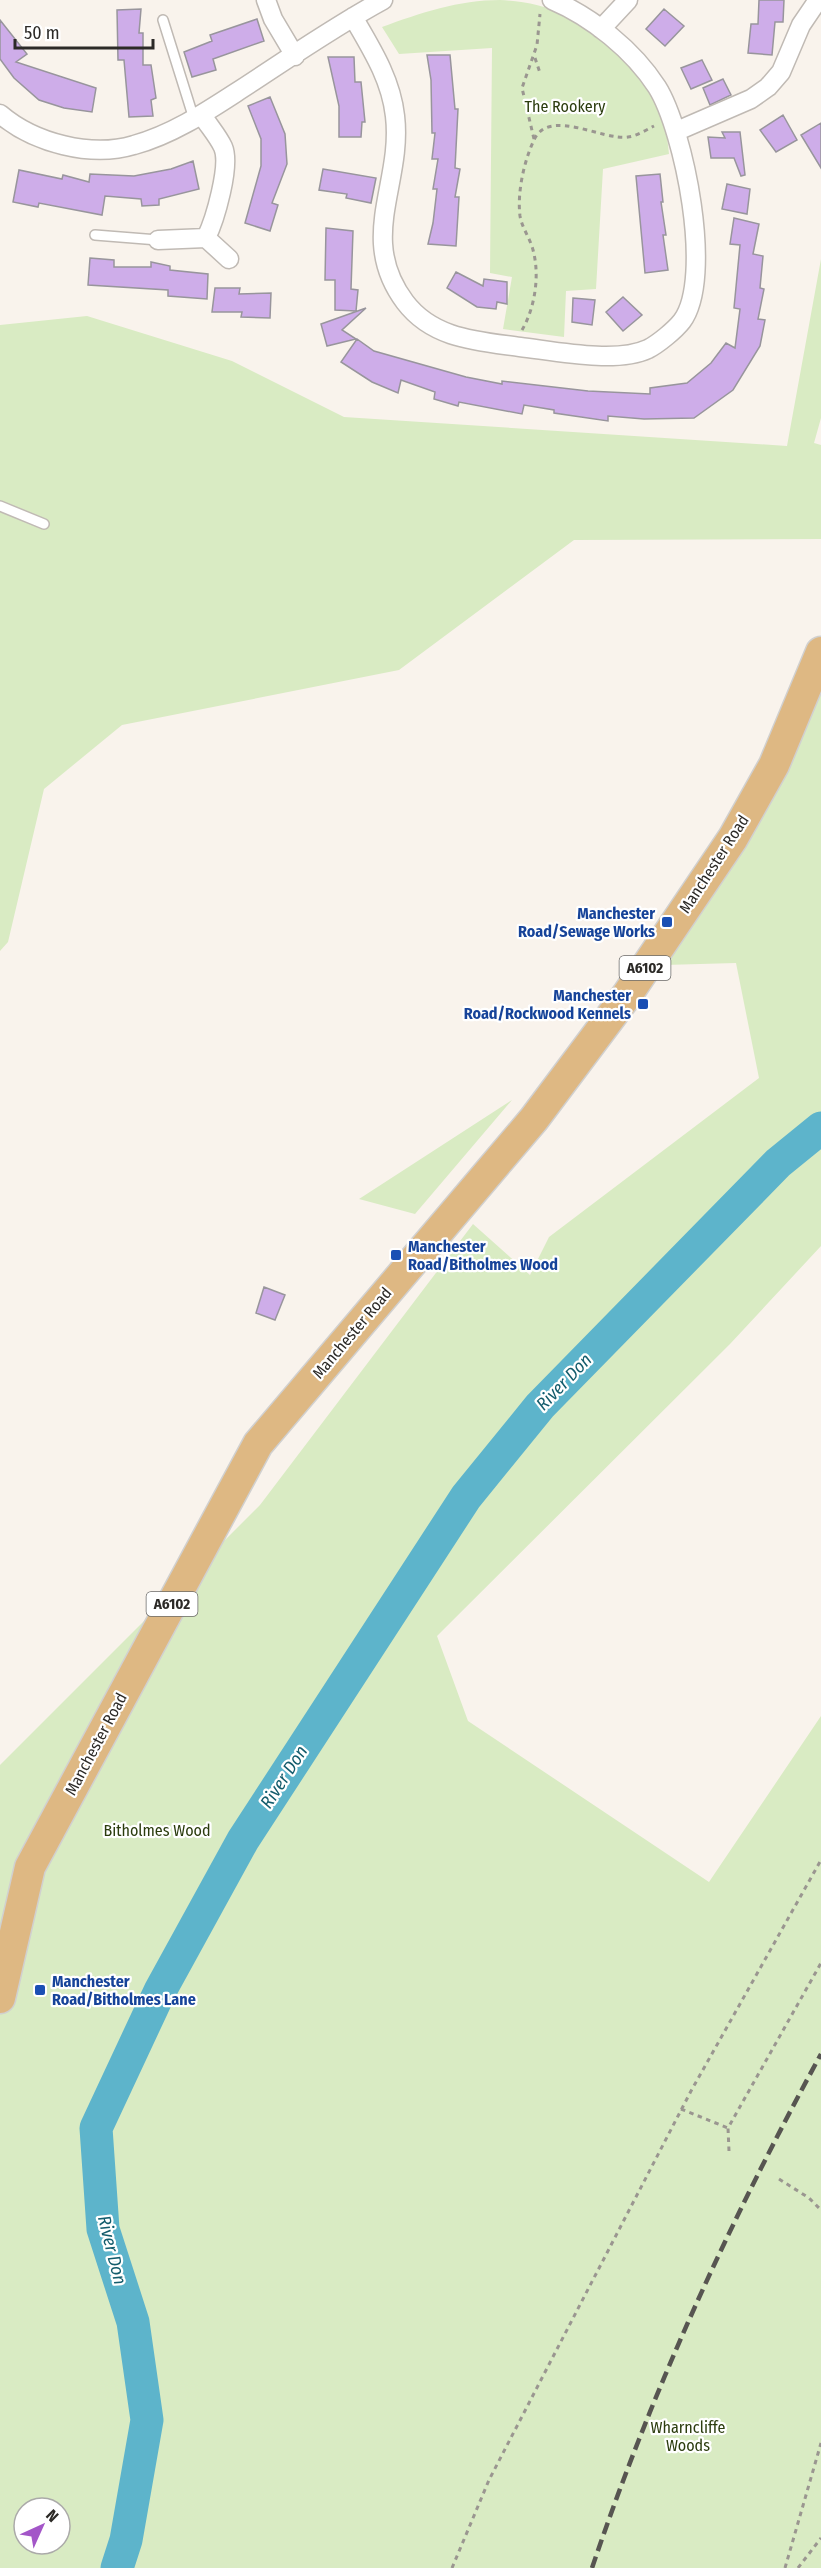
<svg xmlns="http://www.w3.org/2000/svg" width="821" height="2568" viewBox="0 0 821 2568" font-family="'Fira Sans Condensed',sans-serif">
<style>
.green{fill:#d9ebc3;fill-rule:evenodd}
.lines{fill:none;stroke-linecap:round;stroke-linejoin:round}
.river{stroke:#5db4cb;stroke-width:33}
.building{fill:#ceade9;stroke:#98959c;stroke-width:1.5}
.service-casing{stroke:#c0bab4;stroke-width:12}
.minor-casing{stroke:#c0bab4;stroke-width:21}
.primary-casing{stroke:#d1d0cf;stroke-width:33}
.path{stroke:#9a9690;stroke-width:3;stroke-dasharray:4.5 4.5;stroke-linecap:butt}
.service{stroke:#fff;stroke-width:9}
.minor{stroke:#fff;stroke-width:18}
.primary{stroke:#deb883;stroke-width:30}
.rail{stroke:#575551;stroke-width:4.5;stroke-dasharray:12 6;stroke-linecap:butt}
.transit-dot{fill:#1a4fb4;stroke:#fff;stroke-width:2}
.labels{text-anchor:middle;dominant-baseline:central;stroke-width:4.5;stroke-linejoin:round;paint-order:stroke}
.shield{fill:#fff;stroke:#6b6a68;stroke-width:1.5}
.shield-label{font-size:15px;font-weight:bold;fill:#2c2a27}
.park-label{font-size:16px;fill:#2b3c0e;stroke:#fff}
.street-label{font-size:16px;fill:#2c2a27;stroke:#fff}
.transit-label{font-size:16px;font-weight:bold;fill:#164399;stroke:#fff;text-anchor:end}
.water-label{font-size:18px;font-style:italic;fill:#135c6c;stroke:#fff}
</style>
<rect width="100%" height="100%" fill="#f9f3ec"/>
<path class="green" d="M500,0C523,1 545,5 566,16C606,36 653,82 665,127C667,135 668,145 669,154L603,169L596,289L566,291L564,337L503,329L512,277L490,273L492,48L399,54L382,27C420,13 459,0 500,0Z
M821,259V418L814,443L821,445V539L574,540L399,670L122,725L44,789L8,942L0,951V325L87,316L232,361L344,417L787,446Z
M821,694V1246L730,1344L437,1636L468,1721L709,1882L821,1716V2568H0V1765L260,1505L473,1224L530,1275L549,1237L759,1078L736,963L664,965L758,814ZM24,2508H60V2544H24Z
M512,1100L415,1214L359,1199Z"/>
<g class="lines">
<path class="river" d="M117,2568L126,2540L147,2420L133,2322L103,2229L96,2128L160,1991L243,1840L466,1497L540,1406L778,1163L821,1128"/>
</g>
<path class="building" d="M759,0H784L783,22H775L772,55L748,53L751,24H758Z
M141,9L139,33H143V65H151L156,98L151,100L153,116L129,117L124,60H118L117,10Z
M664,9L684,26L665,46L646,29Z
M257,19L264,41L213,59L216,70L192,77L184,52L212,41L210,35Z
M0,20L27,54L16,62L96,88L92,112L64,108L39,100L14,78L0,59Z
M427,55H450L455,109H458L455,168L460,169L455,197H459L456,246L428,244L433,223L437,189H433L438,159H432L435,133H432L431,80Z
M328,57H354L355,82H361L365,122H362L361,137H339V106Z
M702,60L712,80L691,89L681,68Z
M723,79L731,95L710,105L703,88Z
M270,97L285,134L287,164L272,203L278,205L270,231L245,223L261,166V139L248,106Z
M783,115L797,140L776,152L760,130Z
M821,123V168L801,135Z
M722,132H740L745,175L741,176L734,158H711L708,137L725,138Z
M193,161L199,189L159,199V205L142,206L141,199L105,196L102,215L39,203L38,207L13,202L19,170L62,179L63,175L89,182L90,174L134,176L171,169Z
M323,169L376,178L371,203L346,198L347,194L319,190Z
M660,174L663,202H661L666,235H663L668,270L645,273L636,176Z
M727,184L750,189L747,214L722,209Z
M734,218L759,224L753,254L763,256L760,288L764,289L758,319L765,320L760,346L733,390L694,418L644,419L608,416V421L554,413V410L524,405L522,414L459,402L458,406L434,399L435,392L401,380L398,393L372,382L341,362L357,339L374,351L466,377L502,384V381L588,391L650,394V388L687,383L711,363L726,343L735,348L740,309L734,308L740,245L730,244Z
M326,228L353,231L351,289L358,290L356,311L335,310V280H325Z
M90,258L114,260V267H151V262L170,266V270L208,274L207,299L168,296V290L88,285Z
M456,272L483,286L484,279L507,282V304L497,302L496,309L477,307L447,288Z
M215,288H240L239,294L271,293L270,318L241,317L242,312H212Z
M623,297L642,315L623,331L606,312Z
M573,298L595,300L592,325L572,322Z
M366,308L342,330L356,339L327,346L321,324Z
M264,1287L285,1295L275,1320L256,1313Z"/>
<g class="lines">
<defs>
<path id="service" d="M163,20L194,119
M95,235L158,240
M0,506L44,524"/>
<path id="minor" d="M266,0L273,19L295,56
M353,17C371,48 391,79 395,116C403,184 357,238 405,302C433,339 477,341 520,347C554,351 616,364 648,349C658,344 675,330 682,321C714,278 684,130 657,87C633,50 592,17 552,0
M601,29L628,0
M0,114C34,143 91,158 134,145C174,134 209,110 243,88C289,58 335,26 383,0
M202,115C208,125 218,136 223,147C231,165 215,220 206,238
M677,131L751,99L768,87L781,72L801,25L818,0
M158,240L206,238L229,259"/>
<path id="primary" d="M0,1998L30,1867L258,1444L534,1119L627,995L733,838L774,765L821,652"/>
</defs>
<use href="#service" class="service-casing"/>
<use href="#minor" class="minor-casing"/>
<use href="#primary" class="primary-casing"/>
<path class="path" d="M535,58L540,73
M534,139L522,88L537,45L540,14
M522,330C535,308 540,275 533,250C530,238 522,228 520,216C517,193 524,161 534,140C549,107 603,141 628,137C637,136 646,130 654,126
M681,2109L728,2128
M729,2151L728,2128L821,1963
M779,2179L809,2198L821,2210
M452,2568L489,2480L691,2091L821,1860
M785,2568L821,2443
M798,2568L821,2538"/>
<use href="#service" class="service"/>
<use href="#minor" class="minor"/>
<use href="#primary" class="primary"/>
<path class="rail" d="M592,2568C652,2390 731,2219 821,2054"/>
</g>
<g class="transit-dot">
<rect x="661" y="916" width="12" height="12" rx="3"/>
<rect x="637" y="998" width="12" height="12" rx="3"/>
<rect x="390" y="1249" width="12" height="12" rx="3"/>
<rect x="34" y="1984" width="12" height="12" rx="3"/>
</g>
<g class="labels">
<g class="shield">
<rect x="619.5" y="956" width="51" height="24" rx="4.5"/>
<rect x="146.5" y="1592" width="51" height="24" rx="4.5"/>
</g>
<g class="shield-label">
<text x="645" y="968">A6102</text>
<text x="172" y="1604">A6102</text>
</g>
<g class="park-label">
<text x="565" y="106">The Rookery</text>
<text x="157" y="1830">Bitholmes Wood</text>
<text x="688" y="2427">Wharncliffe<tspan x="688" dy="18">Woods</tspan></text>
</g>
<g class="street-label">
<text transform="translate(714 864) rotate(-57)">Manchester Road</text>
<text transform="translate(352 1333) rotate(-50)">Manchester Road</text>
<text transform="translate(96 1744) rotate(-62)">Manchester Road</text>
</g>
<g class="transit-label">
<text x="655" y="913">Manchester<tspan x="655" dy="18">Road/Sewage Works</tspan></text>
<text x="631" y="995">Manchester<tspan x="631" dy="18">Road/Rockwood Kennels</tspan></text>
<text x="408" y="1246" text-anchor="start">Manchester<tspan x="408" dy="18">Road/Bitholmes Wood</tspan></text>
<text x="52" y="1981" text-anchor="start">Manchester<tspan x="52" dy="18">Road/Bitholmes Lane</tspan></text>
</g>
<g class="water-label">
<text transform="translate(564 1382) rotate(-46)">River Don</text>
<text transform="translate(284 1777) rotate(-57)">River Don</text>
<text transform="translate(112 2250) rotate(76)">River Don</text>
</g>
</g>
<g transform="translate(42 2526) rotate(45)"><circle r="28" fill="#ffffff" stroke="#abaaa9" stroke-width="1.5"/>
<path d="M0-4.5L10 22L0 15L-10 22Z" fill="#a356c8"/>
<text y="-9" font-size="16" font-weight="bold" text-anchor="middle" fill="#2c2a27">N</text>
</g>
<path d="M15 39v9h138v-9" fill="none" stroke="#2c2a27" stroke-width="3"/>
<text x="24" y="39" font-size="18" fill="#2c2a27" stroke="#ffffff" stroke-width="4.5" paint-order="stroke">50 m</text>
</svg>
